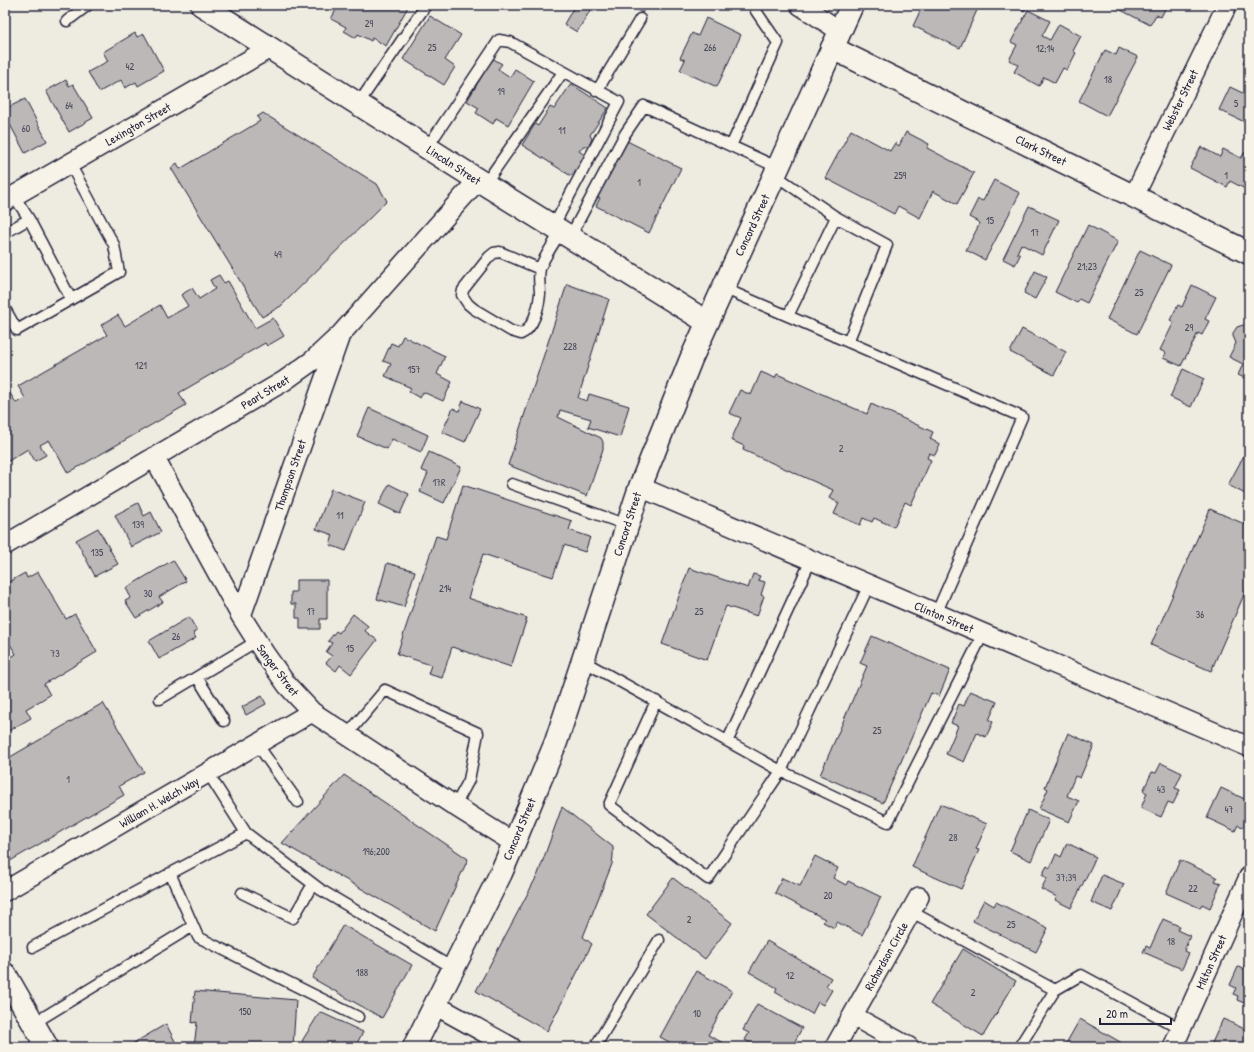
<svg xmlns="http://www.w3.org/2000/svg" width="1254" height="1052" viewBox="0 0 1254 1052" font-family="'Patrick Hand',sans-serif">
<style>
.building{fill:#bbb8b7;stroke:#22223b}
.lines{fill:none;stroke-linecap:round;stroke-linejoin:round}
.service-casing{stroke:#22223b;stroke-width:13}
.minor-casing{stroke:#22223b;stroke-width:22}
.tertiary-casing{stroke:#22223b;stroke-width:25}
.secondary-casing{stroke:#22223b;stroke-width:25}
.primary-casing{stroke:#22223b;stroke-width:25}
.service{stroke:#f7f3e8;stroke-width:10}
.minor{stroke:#f7f3e8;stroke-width:19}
.tertiary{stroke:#f7f3e8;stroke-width:22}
.secondary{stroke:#f7f3e8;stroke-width:22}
.primary{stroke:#f7f3e8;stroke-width:22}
.labels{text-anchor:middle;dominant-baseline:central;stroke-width:4;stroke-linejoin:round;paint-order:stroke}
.number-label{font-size:10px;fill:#48485a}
.street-label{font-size:12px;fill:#22223b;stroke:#f7f3e8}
</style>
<rect width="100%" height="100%" fill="#eeebe1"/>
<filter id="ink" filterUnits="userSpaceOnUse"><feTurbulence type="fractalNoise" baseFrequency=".025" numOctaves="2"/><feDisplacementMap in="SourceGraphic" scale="8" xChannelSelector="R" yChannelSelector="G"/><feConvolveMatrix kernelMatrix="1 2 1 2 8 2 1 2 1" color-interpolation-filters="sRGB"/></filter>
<g filter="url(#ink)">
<path class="building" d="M343,5H409L386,46L372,38L371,41L358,34L356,38L344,31L346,27L331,19L338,6L342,8Z
M575,5H585L591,9L577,32L564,24Z
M630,5H647L642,13Z
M923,5H972L978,8L960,48L913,26Z
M1015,5H1028L1024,11Z
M1111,5H1167L1161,17L1156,15L1150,25Z
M1028,10L1050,21L1042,36L1050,40L1059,24L1081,36L1073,51L1076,53L1067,70L1063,68L1055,83L1044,77L1039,86L1014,72L1018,65L1009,60L1017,45L1011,42Z
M430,16L461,35L445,60L455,67L444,85L403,59Z
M706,18L741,35L717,87L680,70L685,60L680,58L692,33L698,36Z
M135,33L137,37L144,34L164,71L138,86L136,82L125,88L121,80L99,92L88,72L108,61L103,52Z
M1119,48L1138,57L1107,116L1079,101L1105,50L1116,55Z
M1249,51V66L1243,63Z
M490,57L502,64L498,69L510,77L515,69L534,81L508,125L496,118L493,124L476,113L479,108L467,101L488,66L485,64Z
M66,80L69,86L73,84L93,118L69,132L46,91Z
M571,84L608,108L590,135L592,139L590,143L587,146H583L579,151L586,156L571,176L522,145L535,124L538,126L550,107L554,109Z
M1230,87L1249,96V124L1219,110Z
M25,99L47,141L25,153L5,115V109Z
M263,113L377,184L387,201L281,306L262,317L171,168L177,163L180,169L260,121L257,117Z
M851,130L890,151L895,143L899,146L906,132L929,144L927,148L974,173L957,204L933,191L920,218L898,206L894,214L825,178Z
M627,141L681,168L649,233L596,206L600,198L596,196L619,150L622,151Z
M1201,147L1220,157L1223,149L1241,158L1245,152L1249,154V191L1230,181L1227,187L1190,168Z
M994,180L1020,193L985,260L966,250L980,223L969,217L978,199L983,201Z
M1029,206L1059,220L1042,255L1021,244L1017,253L1020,255L1015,265L1003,259Z
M1088,225L1118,241L1087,303L1079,299L1077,303L1055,292Z
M1140,250L1171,265L1137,334L1107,319Z
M1035,271L1047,277L1035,299L1024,293Z
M219,275L224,283L228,281L255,328L273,318L284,336L267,346L265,343L179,393L186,405L68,473L49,440L40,445L46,455L35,461L28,449L5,463V385L16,403L25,398L18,386L107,335L101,325L118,315L125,326L160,305L167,318L188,306L181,295L192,288L199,299L215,289L210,280Z
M567,284L609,299L578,398L587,401L589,394L629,406L620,437L588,427L591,419L560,410L558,417L601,438L603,442V449L587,496L508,465Z
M1192,285L1216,297L1205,319L1209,321L1202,335L1198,333L1181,366L1163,358L1166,353L1160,350L1174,322L1170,320L1178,305L1182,307Z
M1243,325L1249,327V380L1238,375L1243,364L1229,357L1236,343L1233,336V333L1237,327Z
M1022,329L1066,352L1054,375L1010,352Z
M403,336L445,356L437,374L452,382L443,401L423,392L420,398L409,392L411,388L385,376L391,364L383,361L391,343L398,346Z
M1183,369L1204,379L1191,407L1170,397Z
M761,372L775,378L777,374L867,414L871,404L933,432L930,439L940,444L935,455L929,453L927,458L931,460L911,505L905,502L894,527L874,518L872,522L863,518L860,525L834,514L839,503L829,498L833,490L743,450L744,446L731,440L741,418L729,413L740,390L751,395Z
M463,401L480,409L465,442L442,432L453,408L459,411Z
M369,408L428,435L421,452L392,439L387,449L357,436Z
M1249,446V496L1228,485Z
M429,452L461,467L444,503L420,492L428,473L421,470Z
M389,484L409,494L400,514L379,504Z
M463,485L572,521L569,530L590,537L585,552L564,545L553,577L483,554L468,598L527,618L511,667L452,647L442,678L428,674L431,665L397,654L436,536L446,539Z
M331,489L365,502L346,551L330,545L333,535L316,529Z
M138,503L144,516L151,512L161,532L131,547L115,515Z
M1210,509L1249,526V583L1211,671L1151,645Z
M98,528L118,564L95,576L76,540Z
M173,560L186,581L159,597L163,602L136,618L125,601L131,598L126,588Z
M387,563L415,571L404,607L377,599Z
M689,568L748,588L753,574L760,576L758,580L765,582L761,595L764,596L757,616L726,606L707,660L662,644Z
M38,572L66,619L75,614L97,652L44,684L50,695L26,709L31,718L5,733V661L16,654L5,636V584L25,573L27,578Z
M296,580H327V619H320V629H300V618H296V604H291V592H296Z
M353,614L368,626L365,631L377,640L351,674L340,665L336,671L326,663L332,656L326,652L332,643L328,641L336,631L339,633Z
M189,617L197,631L193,633L196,638L159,659L149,641Z
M872,636L950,670L939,696L931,693L883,803L820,775L867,666L860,663Z
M970,691L997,702L989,720L993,722L986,737L977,733L964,762L946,754L958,726L951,723L959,704L964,706Z
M262,696L266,704L246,715L242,707Z
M103,703L144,772L119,786L124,795L5,864V760Z
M1068,733L1094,745L1080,778L1075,776L1067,796L1079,801L1069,822L1039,809L1048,789L1045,787Z
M1161,763L1182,773L1175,788L1180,790L1173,804L1168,802L1161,817L1141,808L1147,793L1143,791L1152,772L1156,773Z
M344,775L468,859L435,931L282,843Z
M1221,788L1249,801L1244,814L1249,816L1243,827L1238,825L1235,831L1207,818Z
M940,804L987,824L976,849L979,850L961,889L912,867Z
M562,807L613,847V856L612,864L583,937L592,944L547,1031L476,991L538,874Z
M1028,810L1049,820L1031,861L1010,851Z
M1067,843L1096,857L1071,908L1055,900L1057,897L1041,889L1047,878L1042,875L1047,866L1050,868L1056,854L1061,857Z
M815,856L838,868L833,878L846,885L848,881L881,897L862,935L837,922L834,928L823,922L825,919L775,893L782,878L800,886Z
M1180,860L1217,877L1215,881L1221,883L1210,908L1202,904L1200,908L1166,893Z
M1102,875L1124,884L1112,911L1091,902Z
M673,878L732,923L705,959L646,914Z
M984,900L994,906L996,902L1048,928L1036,952L973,921Z
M1163,919L1179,926L1177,930L1190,936L1184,951L1189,953L1182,969L1143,952L1146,946L1150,948Z
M343,925L412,965L382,1018L312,978Z
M767,941L831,978L826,986L832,990L823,1005L818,1002L812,1014L775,992L777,988L749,972Z
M963,949L1016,981L983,1036L930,1004Z
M1246,962L1249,963V1005L1237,1000L1238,996L1233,994L1236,988L1230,985L1238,967L1243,969Z
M696,971L732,991L708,1035L731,1047H669L671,1043L660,1037Z
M195,991L296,1000L293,1047H194L197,1022L192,1023Z
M757,1004L802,1028L794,1043L797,1045L796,1047H758L745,1040L749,1033L743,1030Z
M320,1012L363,1032L355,1047H310L302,1041Z
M1080,1019L1129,1047H1064Z
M1223,1019L1249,1031V1047H1215L1211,1045Z
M166,1024L178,1047H127Z
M5,1034L13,1047H5Z"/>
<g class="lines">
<defs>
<path id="service" d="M67,21L88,5
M597,91L640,19
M358,104L426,5
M731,146L778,43L756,11L759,5
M427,148L499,40L510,42L619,102L553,227
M775,175L836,217L788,316
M485,184L563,72
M14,196L29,219L71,299
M836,217L887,245L848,342
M5,233L29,219
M570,237L625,134L644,106L779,168
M540,269L500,252L494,253L489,257L463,290L462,295L468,304L474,309L511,331L521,334C533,329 539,307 540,294C540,286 538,277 540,269C542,260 556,240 561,231
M723,288L1022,417L936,614
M5,309L17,330L119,272L114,245L70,164
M512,484L627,525
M583,661L781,771L888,822L983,634
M197,677L224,721
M160,699L257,641
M656,701L609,805L708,879L781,771L869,585
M347,735L385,690L478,733L469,780L455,806
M728,740L811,560
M257,744L298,802
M246,833L321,890L453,968
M170,873L198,937L358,1017
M242,893L293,918L313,884
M910,911L1055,990
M33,947L246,833L208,773
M34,1023L193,926
M595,1047L659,940
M1019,1047L1055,990L1081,975L1181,1029"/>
<path id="minor" d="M800,5L840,31
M1134,196L1227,5
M5,201L270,48
M154,457L241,616L265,654L287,685L312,712L455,806L514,843
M640,487L1249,747
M5,545L284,381L312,361L340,335L478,180
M241,616L339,338
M5,891L312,712
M435,1005L511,1047
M853,1016L909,1047
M835,1047L919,897
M1173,1047L1249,877"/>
<path id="tertiary" d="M202,5L478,180L707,322
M832,48L1249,253"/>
<path id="secondary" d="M5,974L47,1047"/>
<path id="primary" d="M414,1047L501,873L514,843L556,742L640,487L691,359L852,5"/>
</defs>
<use href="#service" class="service-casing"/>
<use href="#minor" class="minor-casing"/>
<use href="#tertiary" class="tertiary-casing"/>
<use href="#secondary" class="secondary-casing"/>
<use href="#primary" class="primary-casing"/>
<use href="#service" class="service"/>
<use href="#minor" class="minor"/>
<use href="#tertiary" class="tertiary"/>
<use href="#secondary" class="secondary"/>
<use href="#primary" class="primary"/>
</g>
</g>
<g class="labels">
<g class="number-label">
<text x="369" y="23">29</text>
<text x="432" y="47">25</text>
<text x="710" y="47">266</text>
<text x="1045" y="48">12;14</text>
<text x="130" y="66">42</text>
<text x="1108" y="79">18</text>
<text x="501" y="91">19</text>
<text x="1236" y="103">5</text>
<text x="69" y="105">64</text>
<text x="26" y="128">60</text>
<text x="562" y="130">11</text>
<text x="900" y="175">259</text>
<text x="1226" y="175">1</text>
<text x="639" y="182">1</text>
<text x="990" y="220">15</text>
<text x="1035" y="232">17</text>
<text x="278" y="254">49</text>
<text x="1087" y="266">21;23</text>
<text x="1139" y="292">25</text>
<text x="1189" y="327">29</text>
<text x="570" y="346">228</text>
<text x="141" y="365">121</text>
<text x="414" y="369">157</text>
<text x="841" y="448">2</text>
<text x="439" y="482">17R</text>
<text x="340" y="515">11</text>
<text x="138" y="524">139</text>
<text x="97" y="552">135</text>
<text x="445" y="588">214</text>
<text x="148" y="593">30</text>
<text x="311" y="611">17</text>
<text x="699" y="611">25</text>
<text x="1200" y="614">36</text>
<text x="176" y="636">26</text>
<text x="350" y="648">15</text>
<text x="55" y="653">73</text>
<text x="877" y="730">25</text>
<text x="68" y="779">1</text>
<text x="1161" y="789">43</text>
<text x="1229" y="809">47</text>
<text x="953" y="837">28</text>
<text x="376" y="851">196;200</text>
<text x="1066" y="877">37;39</text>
<text x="1193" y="888">22</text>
<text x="828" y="895">20</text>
<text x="689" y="919">2</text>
<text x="1011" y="924">25</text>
<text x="1171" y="941">18</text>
<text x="362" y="972">188</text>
<text x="790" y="975">12</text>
<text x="973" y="992">2</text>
<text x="245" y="1011">150</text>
<text x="697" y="1013">10</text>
</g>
<g class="street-label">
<text transform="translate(1180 100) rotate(-64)">Webster Street</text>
<text transform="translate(138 124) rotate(-30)">Lexington Street</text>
<text transform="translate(1041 150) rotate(26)">Clark Street</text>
<text transform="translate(454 165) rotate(33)">Lincoln Street</text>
<text transform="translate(752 225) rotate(-65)">Concord Street</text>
<text transform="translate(265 392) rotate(-31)">Pearl Street</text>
<text transform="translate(290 475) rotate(-71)">Thompson Street</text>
<text transform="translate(627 524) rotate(-72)">Concord Street</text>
<text transform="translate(944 617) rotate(23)">Clinton Street</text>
<text transform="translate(278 670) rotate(53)">Sanger Street</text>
<text transform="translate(159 802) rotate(-30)">William H. Welch Way</text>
<text transform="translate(519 829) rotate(-67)">Concord Street</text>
<text transform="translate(886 956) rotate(-61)">Richardson Circle</text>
<text transform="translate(1211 962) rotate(-66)">Milton Street</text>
</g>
</g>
<rect width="1254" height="1052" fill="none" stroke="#f7f3e8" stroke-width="20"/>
<rect x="10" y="10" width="1234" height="1032" fill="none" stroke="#22223b" stroke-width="1.5" filter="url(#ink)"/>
<path d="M1100 1018v6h71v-6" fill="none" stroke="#22223b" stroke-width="2"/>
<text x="1106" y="1018" font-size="12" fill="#22223b" stroke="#f7f3e8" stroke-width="3" paint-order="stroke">20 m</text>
</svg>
